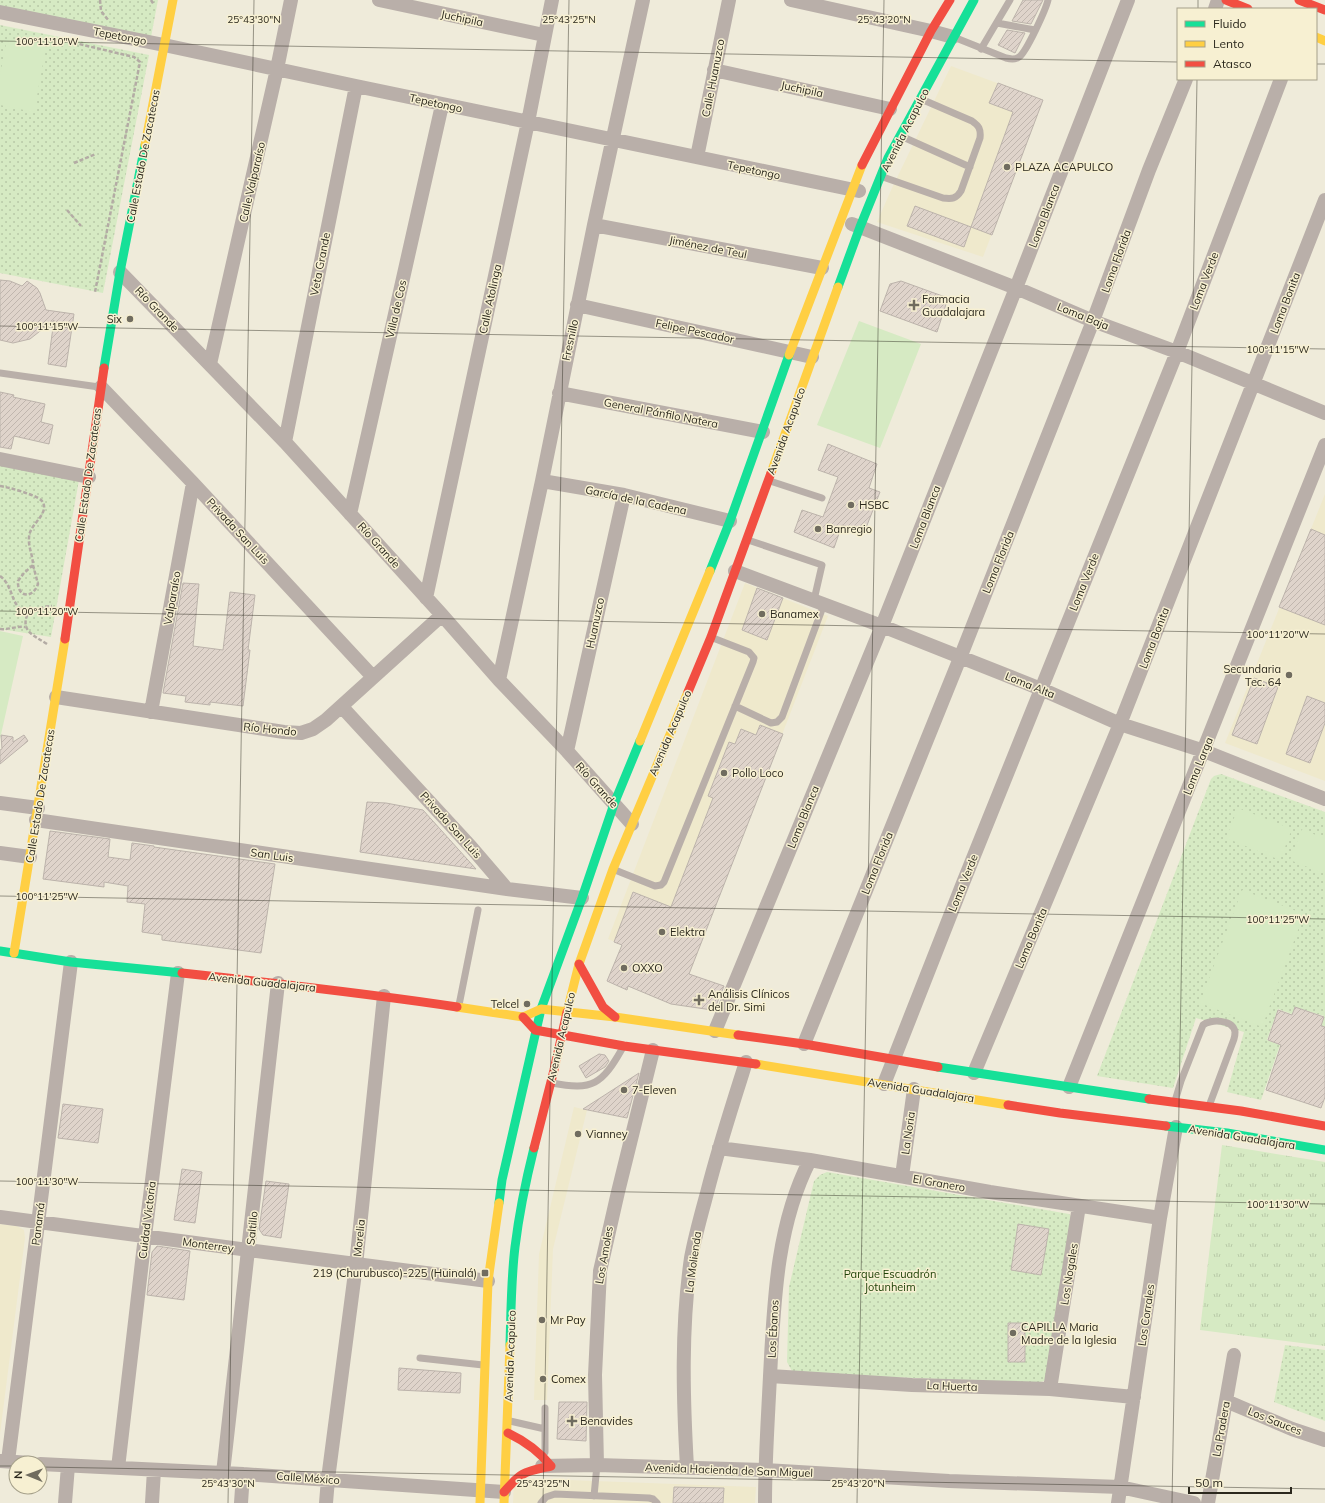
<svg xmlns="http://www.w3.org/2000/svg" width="1325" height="1503" viewBox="0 0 1325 1503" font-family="Mulish,sans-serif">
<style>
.built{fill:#efe9cc}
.grass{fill:url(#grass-tufts)}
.park{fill:url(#park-dots)}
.pitch{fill:#d6eac3}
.building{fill:url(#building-hatch);stroke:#bcb3ab}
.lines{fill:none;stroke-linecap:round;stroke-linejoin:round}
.path{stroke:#b3aba4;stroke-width:2.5;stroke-dasharray:4 2;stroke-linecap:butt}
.lane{stroke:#b9afa9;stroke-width:7}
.street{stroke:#b9afa9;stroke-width:14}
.fast{stroke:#16e098;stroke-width:9}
.slow{stroke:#ffcf43;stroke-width:9}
.jam{stroke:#f24e42;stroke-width:9}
.ticks{fill:none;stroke:#2b281d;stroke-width:1;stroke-opacity:0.45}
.poi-dot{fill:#706c5f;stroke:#f7f0d2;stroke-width:1.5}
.labels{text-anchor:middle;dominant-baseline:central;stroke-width:3;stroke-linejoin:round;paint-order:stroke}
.street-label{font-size:11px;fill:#2b281d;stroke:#f7f0d2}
.poi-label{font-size:11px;fill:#2b281d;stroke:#f7f0d2;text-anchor:start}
.park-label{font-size:11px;fill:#1f4308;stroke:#f7f0d2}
.ticks-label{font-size:10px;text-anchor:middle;fill:#2b281d;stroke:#f7f0d2;stroke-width:3;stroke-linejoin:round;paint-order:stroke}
</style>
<defs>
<pattern id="grass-tufts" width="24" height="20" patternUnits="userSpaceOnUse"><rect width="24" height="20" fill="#d6eac3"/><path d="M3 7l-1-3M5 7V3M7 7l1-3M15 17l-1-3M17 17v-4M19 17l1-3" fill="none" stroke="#b8c9a7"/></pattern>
<pattern id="park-dots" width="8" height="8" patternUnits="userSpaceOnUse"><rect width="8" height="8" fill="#d6eac3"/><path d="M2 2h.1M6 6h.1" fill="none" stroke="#b8c9a7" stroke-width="1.8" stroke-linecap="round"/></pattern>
<pattern id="building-hatch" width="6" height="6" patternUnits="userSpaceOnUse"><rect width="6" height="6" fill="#dfd4cb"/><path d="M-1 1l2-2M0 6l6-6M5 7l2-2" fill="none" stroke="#c0b6ae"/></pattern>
</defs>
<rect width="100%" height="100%" fill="#efebda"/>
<path class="built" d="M951,66L1043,100L983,257L877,222L892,188Z
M1325,494V781L1225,743Z
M745,583L828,616L690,972L608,939Z
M574,1107L587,1110L553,1249L547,1400H534L539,1254Z
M0,1224L17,1226L24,1230L25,1238L0,1434Z
M514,1478L756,1487L755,1503H513Z"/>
<path class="grass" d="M1222,1145L1325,1162V1346L1200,1330Z"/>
<path class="park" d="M0,0H158L151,37L0,6Z
M0,25L149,55L103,293L0,273Z
M0,465L79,480L51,637L0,629Z
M1221,774L1325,812V1027L1321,1025L1324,1016L1295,1007L1292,1014L1278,1009L1267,1040L1280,1045L1261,1100L1227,1092L1244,1032L1196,1018L1173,1088L1097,1076L1211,779L1214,776Z
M827,1172L1069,1214L1073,1218L1047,1380L1037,1383L793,1373L787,1362L789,1287L814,1181L820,1175Z
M1285,1345L1325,1350V1421L1274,1402Z"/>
<path class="pitch" d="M7,39L46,47L34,112L0,105V75Z
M859,321L921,344L880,448L817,425Z
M0,631L23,636L0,739Z
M1238,808L1292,829L1280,860L1226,838Z
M1302,829L1325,839V874L1290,860Z
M1242,890L1304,914L1262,1027L1200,1003Z"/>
<path class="building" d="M1023,0H1043L1031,24L1012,21Z
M1007,30L1025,33L1015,53L998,45Z
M998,83L1043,100L992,235L971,227L1013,112L989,103Z
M915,206L971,227L964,247L907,226Z
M0,280L10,281L22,286L27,281L37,288L40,293L46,310L74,314L66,367L48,364L54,320L30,339L13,343L0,340Z
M901,281L948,298L937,332L880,311L890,284Z
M0,392L14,395L13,397L45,404L41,422L53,425L49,444L14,436L11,449L0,447Z
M828,444L877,464L869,488L880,492L864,533L842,525L834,548L794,532L802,510L823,517L838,477L818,470Z
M1311,529L1325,535V625L1279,607Z
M183,583L199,584L193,646L223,650L230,592L255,595L248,650H250L243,706L210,702V705L185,702L186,696L163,693Z
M757,588L783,598L767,640L742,630Z
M1254,678L1278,687L1257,744L1232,735Z
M1307,696L1325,703V723L1310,763L1286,754Z
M760,725L783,734L689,974L724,986L715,1008L712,1010L671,1004L628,986L627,990L607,981L622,945L614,942L633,892L671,907L713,798L708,796L729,742L735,744L741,729L756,735Z
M1,735L13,737V742L24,735L28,741L0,764V750L2,749Z
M367,802L386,803L423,810L476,869L360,852Z
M50,831L110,839L108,857L130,860L132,843L154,846V847L275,864L261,953L162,940V935L142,932L145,904L127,902L128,886L104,882V887L43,879Z
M1295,1007L1324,1017L1321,1026L1325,1027V1097L1321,1108L1266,1090L1281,1045L1268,1040L1278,1010L1292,1015Z
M599,1054L605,1055L609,1061L605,1067L586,1078L579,1066Z
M639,1073L627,1118L583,1109Z
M63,1104L103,1109L98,1143L58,1138Z
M182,1169L202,1172L195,1223L174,1220Z
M266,1181L289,1184L281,1238L263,1235L259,1229Z
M1018,1224L1049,1229L1041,1275L1011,1270Z
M157,1246L190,1251L184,1300L147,1295L152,1252Z
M1008,1323H1025V1362H1008Z
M399,1368L461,1373L460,1393L398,1390Z
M559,1402H587L586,1441L557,1439Z
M674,1487L724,1488L723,1503H673Z"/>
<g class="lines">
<path class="path" d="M100,0L101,11L109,21
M151,0L154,5
M62,40L134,57L140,62L95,292
M74,163L96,154
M67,210L81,226
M0,486C8,487 36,495 41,500C45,504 45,509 42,514C38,522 29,528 29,538C28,546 33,556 33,565
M33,565L38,584C33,599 17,598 18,581L24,573Z
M0,576C15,587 9,607 28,613
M0,629C8,630 16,626 25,627
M47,644C33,635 20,631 28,613L44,607L52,606"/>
<path class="lane" d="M997,23L1035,30
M956,38L1006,58C1010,59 1015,60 1019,57C1026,53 1046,9 1048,0
M981,49L1010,0
M903,137L970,167
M883,177L943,198C952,199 956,199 961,191L980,138C981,129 979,126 972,121L921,99
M0,373L99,387
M770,481L822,498
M748,540L822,565L814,600
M735,706L771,723L777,722L782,717L824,604
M615,870L655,886L661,885L664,882L753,662L754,658L749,652L713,638
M459,1005L478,910
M552,1083C593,1091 602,1084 622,1049
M1175,1101L1181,1081L1203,1025C1210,1019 1233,1019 1235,1032C1235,1034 1235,1036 1234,1039L1209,1106
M420,1358L483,1365
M510,1421L545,1429
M545,1452V1408
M594,1496L597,1465
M541,1503L546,1497L555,1494L649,1498L653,1499L657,1503"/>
<path class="street" d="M379,0L544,35
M791,0L931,31L953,37
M1215,9L1218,0
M0,12L164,45L356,86L859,191
M714,70L890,109
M697,157L729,0
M852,224L1016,288L1093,321L1177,352L1325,413
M594,225L822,268
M120,272L285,442L442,615L499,680L567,751L632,824
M577,305L812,357
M210,364L277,69L291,0
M101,387L193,483L373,677
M559,393L763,432
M285,442L356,86
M0,459L89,477
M542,481L624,495L730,521
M350,514L442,105
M735,571L882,626L1041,689L1120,724L1204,751L1325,799
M426,598L528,122L552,0
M499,680L542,481L594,225L643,0
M56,697L284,732L301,733L313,729L326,720L442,615
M342,707L471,847L507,889L582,898
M151,712L193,483
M567,751L624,495
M0,803L38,808
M36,820L507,889
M0,853L30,857
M715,1031L882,626L1016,288L1128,0
M804,1044L960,658L1093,321L1149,170L1186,79
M974,1073L1120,724L1325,200
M884,1084L963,883L1177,352L1281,79
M1069,1087L1325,445
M719,1148L810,1160L990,1192L1160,1218
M902,1176L914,1089
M0,1217C163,1238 325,1261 488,1281
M770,1376L912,1385L1050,1389L1134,1397
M1050,1389L1079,1206
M1226,1401L1292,1429L1325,1440
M0,1461L31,1463
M8,1461L71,962
M40,1464L243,1474L504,1492
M597,1465L595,1375L600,1271L618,1192L653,1050
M542,1466L597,1465L765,1470L949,1481L1120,1487L1194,1503
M687,1467C683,1398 681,1327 691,1258C695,1236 701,1215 707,1193C718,1149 732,1106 746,1062
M118,1468L145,1236L178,973
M223,1473L278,983
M65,1503L68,1466
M152,1503L154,1470
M241,1503L243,1474
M326,1503L328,1479L356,1265L384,996
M765,1503C765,1460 768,1418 770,1376C774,1303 776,1226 810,1160
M1118,1503L1160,1218L1176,1127
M1208,1503L1234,1355"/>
<path class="fast" d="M838,287L860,227L888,158L974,0
M104,368L120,272L145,145
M710,571L730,521L789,355
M0,951L71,962L182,973
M541,1009L582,898L614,804L640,741
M938,1067L1149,1099
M1166,1126L1227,1133L1325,1150
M499,1203L502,1180L541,1009
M510,1345C511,1312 511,1280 515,1247C519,1214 526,1180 534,1148"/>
<path class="slow" d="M1316,37L1325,41
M145,145L173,0
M789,355L862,165
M771,473L838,287
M640,741L710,571
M14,953L65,639
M457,1007L523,1017L541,1009L615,1017L738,1035
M567,1012L579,964L613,869L688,692
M756,1064L1008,1105
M480,1503L488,1281L499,1203
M504,1503L510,1345"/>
<path class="jam" d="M1226,0L1248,9
M1299,0L1325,10
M862,165L931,31L950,0
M65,639L104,368
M688,692L711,637L771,473
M579,964L603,1007L615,1017
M182,973C274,983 365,993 457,1007
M523,1017L535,1030L624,1046L756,1064
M738,1035L804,1044L938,1067
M1149,1099L1241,1111L1325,1126
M1008,1105L1060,1113L1166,1126
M534,1148L554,1070L567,1012
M504,1492C522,1471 525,1472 551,1466C539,1451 525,1441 508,1433"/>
</g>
<path class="ticks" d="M1198,9V0M0,41L1178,62M1316,64H1325M0,326L1325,349M0,611L1325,634M0,896L1325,919M0,1181L1325,1204M0,1466H16M40,1467L1325,1489M228,1503L254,0M543,1503L569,0M857,1503L884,0M1172,1503L1197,79"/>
<g class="poi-dot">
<circle cx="1007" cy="167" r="4"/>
<path d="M912 299h4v4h4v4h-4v4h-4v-4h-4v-4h4z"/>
<circle cx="130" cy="319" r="4"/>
<circle cx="851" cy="505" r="4"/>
<circle cx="818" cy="529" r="4"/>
<circle cx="762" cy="614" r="4"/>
<circle cx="1289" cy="675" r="4"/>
<circle cx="724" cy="773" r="4"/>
<circle cx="662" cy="932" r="4"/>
<circle cx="624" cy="968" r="4"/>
<path d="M697 994h4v4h4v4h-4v4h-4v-4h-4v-4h4z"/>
<circle cx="527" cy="1004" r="4"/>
<circle cx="624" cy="1090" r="4"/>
<circle cx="578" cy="1134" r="4"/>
<rect x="481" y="1269" width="8" height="8" rx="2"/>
<circle cx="542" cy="1320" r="4"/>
<circle cx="1013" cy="1333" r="4"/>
<circle cx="543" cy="1379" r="4"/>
<path d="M570 1415h4v4h4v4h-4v4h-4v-4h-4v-4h4z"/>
</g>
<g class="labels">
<g class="street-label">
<text transform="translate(462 18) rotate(12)">Juchipila</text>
<text transform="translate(120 36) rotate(11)">Tepetongo</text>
<text transform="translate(713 78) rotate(-79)">Calle Huanuzco</text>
<text transform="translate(802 89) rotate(12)">Juchipila</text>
<text transform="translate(436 103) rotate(12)">Tepetongo</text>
<text transform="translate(905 130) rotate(-63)">Avenida Acapulco</text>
<text transform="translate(143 156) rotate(-79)">Calle Estado De Zacatecas</text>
<text transform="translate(754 170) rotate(12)">Tepetongo</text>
<text transform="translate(252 182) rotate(-77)">Calle Valparaíso</text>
<text transform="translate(1044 216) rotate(-69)">Loma Blanca</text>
<text transform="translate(708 247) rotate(11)">Jiménez de Teul</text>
<text transform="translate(1116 261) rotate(-70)">Loma Florida</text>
<text transform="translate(320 264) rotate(-79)">Veta Grande</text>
<text transform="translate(1204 281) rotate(-69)">Loma Verde</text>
<text transform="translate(490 299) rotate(-78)">Calle Atolinga</text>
<text transform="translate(1285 303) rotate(-69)">Loma Bonita</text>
<text transform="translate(157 309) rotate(46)">Río Grande</text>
<text transform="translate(396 309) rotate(-77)">Villa de Cos</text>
<text transform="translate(1083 316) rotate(22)">Loma Baja</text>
<text transform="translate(695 331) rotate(12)">Felipe Pescador</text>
<text transform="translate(570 340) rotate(-78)">Fresnillo</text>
<text transform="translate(661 413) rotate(11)">General Pánfilo Natera</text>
<text transform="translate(786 431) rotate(-70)">Avenida Acapulco</text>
<text transform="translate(88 475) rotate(-82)">Calle Estado De Zacatecas</text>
<text transform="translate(636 500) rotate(12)">García de la Cadena</text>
<text transform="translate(925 517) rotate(-69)">Loma Blanca</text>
<text transform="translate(238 531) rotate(47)">Privada San Luis</text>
<text transform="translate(379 545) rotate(48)">Río Grande</text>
<text transform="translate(998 562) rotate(-68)">Loma Florida</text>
<text transform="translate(1084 582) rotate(-68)">Loma Verde</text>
<text transform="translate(172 598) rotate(-80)">Valparaíso</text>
<text transform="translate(595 623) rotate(-78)">Huanuzco</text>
<text transform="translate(1154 638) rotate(-69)">Loma Bonita</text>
<text transform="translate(1030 685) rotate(22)">Loma Alta</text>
<text transform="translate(270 729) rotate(6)">Río Hondo</text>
<text transform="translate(670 733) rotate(-67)">Avenida Acapulco</text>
<text transform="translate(1198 766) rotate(-68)">Loma Larga</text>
<text transform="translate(597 785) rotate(48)">Río Grande</text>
<text transform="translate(40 796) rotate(-81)">Calle Estado De Zacatecas</text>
<text transform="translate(803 817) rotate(-68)">Loma Blanca</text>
<text transform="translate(451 825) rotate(48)">Privada San Luis</text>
<text transform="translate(272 855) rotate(8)">San Luis</text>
<text transform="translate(877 863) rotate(-68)">Loma Florida</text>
<text transform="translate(963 883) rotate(-68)">Loma Verde</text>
<text transform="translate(1031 938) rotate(-67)">Loma Bonita</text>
<text transform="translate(262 982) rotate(6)">Avenida Guadalajara</text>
<text transform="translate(561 1037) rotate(-77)">Avenida Acapulco</text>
<text transform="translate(921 1090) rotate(9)">Avenida Guadalajara</text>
<text transform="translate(908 1133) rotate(-82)">La Noria</text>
<text transform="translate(1242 1137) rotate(9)">Avenida Guadalajara</text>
<text transform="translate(939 1183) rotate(10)">El Granero</text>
<text transform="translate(147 1220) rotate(-83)">Cuidad Victoria</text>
<text transform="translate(38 1224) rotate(-83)">Panamá</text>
<text transform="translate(252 1228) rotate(-84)">Saltillo</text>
<text transform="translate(359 1238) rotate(-84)">Morelia</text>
<text transform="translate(208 1245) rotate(8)">Monterrey</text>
<text transform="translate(604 1255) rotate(-80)">Los Amoles</text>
<text transform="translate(693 1262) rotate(-82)">La Molienda</text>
<text transform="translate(1069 1274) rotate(-81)">Los Nogales</text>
<text transform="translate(1146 1315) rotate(-82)">Los Corrales</text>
<text transform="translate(773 1329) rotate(-87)">Los Ébanos</text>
<text transform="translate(510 1356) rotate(-88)">Avenida Acapulco</text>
<text transform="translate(952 1386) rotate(2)">La Huerta</text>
<text transform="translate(1275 1421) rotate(22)">Los Sauces</text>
<text transform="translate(1221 1429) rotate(-80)">La Pradera</text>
<text transform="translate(729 1470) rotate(2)">Avenida Hacienda de San Miguel</text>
<text transform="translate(308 1478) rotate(4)">Calle México</text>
</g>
<g class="poi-label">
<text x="1015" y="167">PLAZA ACAPULCO</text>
<text x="922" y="299">Farmacia<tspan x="922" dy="13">Guadalajara</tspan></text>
<text x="122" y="319" text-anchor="end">Six</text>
<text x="859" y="505">HSBC</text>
<text x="826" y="529">Banregio</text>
<text x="770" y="614">Banamex</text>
<text x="1281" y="669" text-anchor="end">Secundaria<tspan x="1281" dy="13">Tec. 64</tspan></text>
<text x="732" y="773">Pollo Loco</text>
<text x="670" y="932">Elektra</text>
<text x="632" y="968">OXXO</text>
<text x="708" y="994">Análisis Clínicos<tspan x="708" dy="13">del Dr. Simi</tspan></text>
<text x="519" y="1004" text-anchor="end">Telcel</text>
<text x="632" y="1090">7-Eleven</text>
<text x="586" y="1134">Vianney</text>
<text x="477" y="1273" text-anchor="end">219 (Churubusco)-225 (Huinalá)</text>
<text x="550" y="1320">Mr Pay</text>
<text x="1021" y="1327">CAPILLA Maria<tspan x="1021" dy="13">Madre de la Iglesia</tspan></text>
<text x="551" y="1379">Comex</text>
<text x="580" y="1421">Benavides</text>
</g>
<g class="park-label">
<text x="890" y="1274">Parque Escuadrón<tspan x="890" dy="13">Jotunheim</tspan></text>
</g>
</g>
<g class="ticks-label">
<text x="254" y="23">25°43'30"N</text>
<text x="569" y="23">25°43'25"N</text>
<text x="884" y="23">25°43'20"N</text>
<text x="47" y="45">100°11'10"W</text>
<text x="47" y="330">100°11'15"W</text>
<text x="1278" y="353">100°11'15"W</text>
<text x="47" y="615">100°11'20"W</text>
<text x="1278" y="638">100°11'20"W</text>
<text x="47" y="900">100°11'25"W</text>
<text x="1278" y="923">100°11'25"W</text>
<text x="47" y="1185">100°11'30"W</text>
<text x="1278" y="1208">100°11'30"W</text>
<text x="228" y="1487">25°43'30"N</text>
<text x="543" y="1487">25°43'25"N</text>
<text x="858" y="1487">25°43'20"N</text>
</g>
<rect x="1177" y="8" width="140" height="72" fill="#f7f0d2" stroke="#a5a08a"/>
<rect x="1185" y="21" width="20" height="6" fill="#16e098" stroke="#a5a08a"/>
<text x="1213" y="28" font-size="12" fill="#2b281d">Fluido</text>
<rect x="1185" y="41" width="20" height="6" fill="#ffcf43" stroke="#a5a08a"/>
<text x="1213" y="48" font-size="12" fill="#2b281d">Lento</text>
<rect x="1185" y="61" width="20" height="6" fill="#f24e42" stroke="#a5a08a"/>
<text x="1213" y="68" font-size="12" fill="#2b281d">Atasco</text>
<g transform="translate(28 1475) rotate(271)"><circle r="19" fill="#f7f0d2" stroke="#a5a08a"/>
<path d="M0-3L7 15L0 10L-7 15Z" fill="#706c5f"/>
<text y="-6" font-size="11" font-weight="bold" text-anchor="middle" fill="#2b281d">N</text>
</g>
<path d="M1189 1487v6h102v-6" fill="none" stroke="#2b281d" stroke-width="2"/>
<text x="1195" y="1487" font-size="12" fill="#2b281d" stroke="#f7f0d2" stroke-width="3" paint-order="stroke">50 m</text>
</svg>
